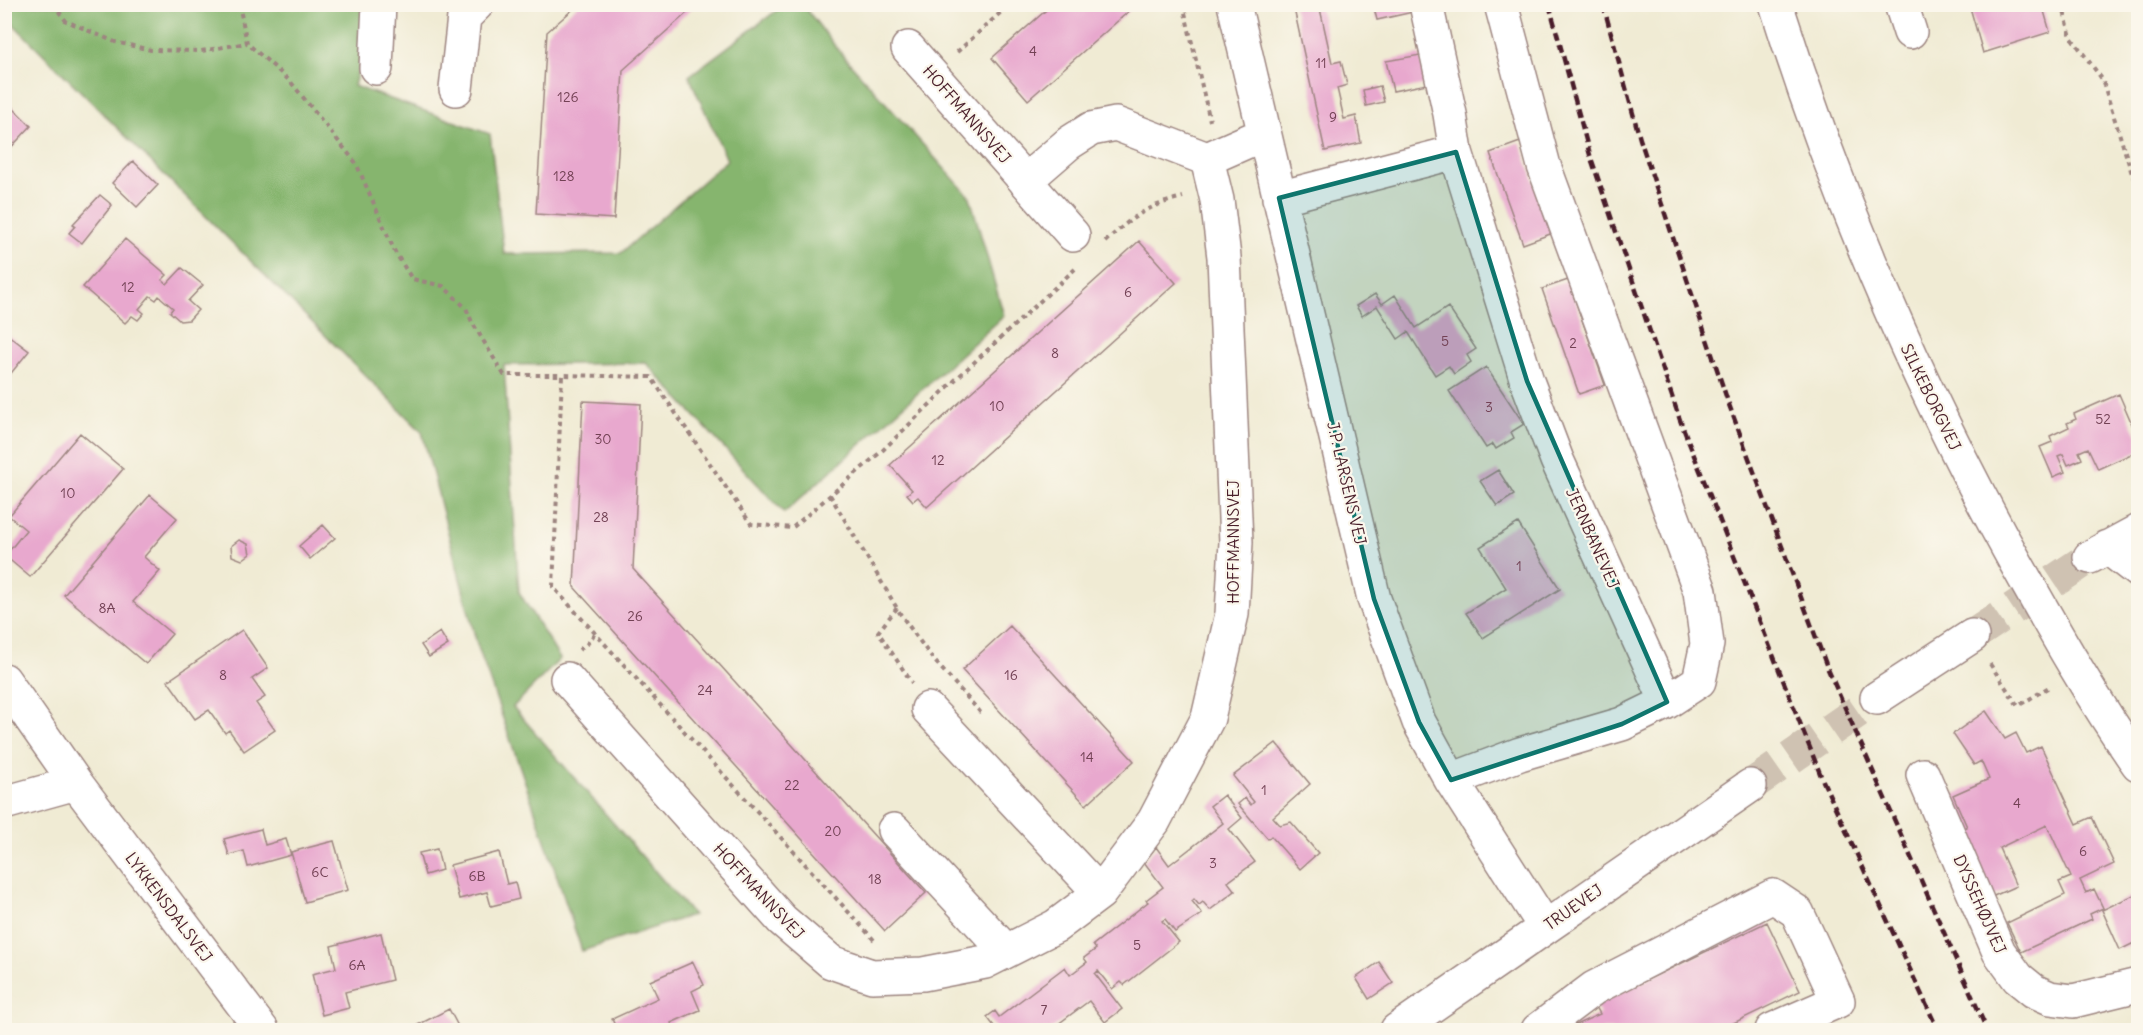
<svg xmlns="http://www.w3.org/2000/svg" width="2143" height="1035" viewBox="0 0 2143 1035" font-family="Delius,sans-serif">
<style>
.forest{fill:#86b56e;stroke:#686a4c;stroke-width:1.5}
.building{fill:#e8a8ce}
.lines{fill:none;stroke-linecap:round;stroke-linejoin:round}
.minor-tunnel{stroke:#cfc2b2;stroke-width:33;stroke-dasharray:33 16;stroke-linecap:butt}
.minor-casing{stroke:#9d8580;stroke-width:36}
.major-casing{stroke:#9d8580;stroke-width:36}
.path{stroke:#9d8580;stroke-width:4;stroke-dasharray:4.5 4.5;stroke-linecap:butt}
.minor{stroke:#fff;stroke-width:33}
.major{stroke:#fff;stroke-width:33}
.rail{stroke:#4a1f2b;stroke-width:4.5;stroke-dasharray:9 4.5;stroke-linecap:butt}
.marked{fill:#0f766e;fill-opacity:0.2;stroke:#0f766e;stroke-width:4.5;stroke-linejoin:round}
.labels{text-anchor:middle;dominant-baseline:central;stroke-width:4.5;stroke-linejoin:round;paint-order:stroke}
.number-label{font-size:14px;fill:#724154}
.street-label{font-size:16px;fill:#4a1f2b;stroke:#fbf7ec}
</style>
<rect width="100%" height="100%" fill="#fbf7ec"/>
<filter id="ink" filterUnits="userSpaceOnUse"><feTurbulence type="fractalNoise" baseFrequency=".0167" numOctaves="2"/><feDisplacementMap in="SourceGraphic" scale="12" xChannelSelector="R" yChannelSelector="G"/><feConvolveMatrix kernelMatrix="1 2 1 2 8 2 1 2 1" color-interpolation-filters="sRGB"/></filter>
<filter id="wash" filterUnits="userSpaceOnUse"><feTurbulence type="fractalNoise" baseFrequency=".008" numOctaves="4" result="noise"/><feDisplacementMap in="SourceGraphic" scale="24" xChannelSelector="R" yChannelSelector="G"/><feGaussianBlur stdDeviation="1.35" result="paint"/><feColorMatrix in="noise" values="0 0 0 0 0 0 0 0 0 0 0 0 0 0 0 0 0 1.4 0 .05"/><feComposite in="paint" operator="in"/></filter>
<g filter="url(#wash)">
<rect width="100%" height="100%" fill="#f0ebd4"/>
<path class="forest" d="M4,5H375L354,86L490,134L504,254L621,253L727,160L689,76L784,5H803L839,51L970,197L1004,316L784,513L646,363L504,365L519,592L560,659L513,707L693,915L582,951L531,799L477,644L422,432L5,16Z"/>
<g id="blocks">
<path class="building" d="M579,4H697L623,70L614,219L536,214L547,32Z
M1053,4H1137L1028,100L992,58Z
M1293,4H1319L1332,63L1341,61L1347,85L1337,88L1344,119L1356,116L1361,143L1325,151Z
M1373,4H1411L1413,12L1377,20Z
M1969,4H2042L2050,32L1983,53Z
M1420,55L1427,84L1393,91L1386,61Z
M1380,86L1384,102L1366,106L1363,90Z
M11,106L31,126L4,155V113Z
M1520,142L1553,233L1523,244L1490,153Z
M133,161L158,185L137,207L112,183Z
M100,195L112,205L82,243L69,233L75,226L73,224Z
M125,239L167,275L162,280L167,284L182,268L203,285L188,301L198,310L189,320L180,321L170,312L173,308L159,296L156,300L150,296L139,309L144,313L138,320L132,316L125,323L83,287Z
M1139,241L1176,283L927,507L918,497L913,501L907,494L912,490L890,465Z
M1568,280L1605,385L1579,394L1542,289Z
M1375,294L1382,304L1395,295L1416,328L1448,307L1476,349L1467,355L1471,362L1454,374L1449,366L1435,375L1408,332L1398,339L1377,306L1362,316L1356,306Z
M4,332L29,351L4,382Z
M1486,367L1524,424L1511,432L1514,438L1496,449L1493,444L1486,448L1449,391Z
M2119,394L2138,438V451L2098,469L2088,448L2079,452L2082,459L2068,465L2063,454L2058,456L2065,472L2053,477L2040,447L2052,442L2050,436L2069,427L2067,423L2076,419L2074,414Z
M583,401L641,404L633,569L926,893L885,931L574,587Z
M80,433L123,469L30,577L5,556L26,530L9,516Z
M1498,470L1514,495L1497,506L1480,481Z
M150,495L177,518L144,557L160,571L133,602L172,634L146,664L64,595Z
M1518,523L1560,589L1483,638L1466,613L1506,588L1480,547Z
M323,525L335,538L310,559L299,546Z
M239,540L248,544L250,554L242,560L232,556L231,546Z
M1010,626L1134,761L1086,805L962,670Z
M242,630L268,668L252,679L265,697L256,703L275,730L244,751L229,730L225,733L209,710L195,719L168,681Z
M440,632L448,645L429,657L421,645Z
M1986,711L2005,739L2016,733L2026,753L2041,746L2077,824L2092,817L2114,864L2080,880L2086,893L2094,889L2103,908L2090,914L2092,919L2021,952L2007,923L2065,895L2059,882L2071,877L2047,825L1999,848L2016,886L1987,899L1952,834L1967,827L1953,795L1989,779L1981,761L1974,765L1953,734Z
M1276,743L1310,784L1273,817L1280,825L1291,822L1318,853L1300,869L1271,836L1268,839L1238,804L1245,798L1251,805L1254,802L1233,776Z
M1224,795L1242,818L1229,829L1255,862L1228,882L1235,891L1210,910L1203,902L1199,905L1194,899L1192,901L1202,914L1175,932L1165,919L1162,921L1179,942L1124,985L1121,982L1112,989L1098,971L1095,974L1122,1009L1105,1022L1089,1001L1050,1030H997L987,1017L995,1011L999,1017L1065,967L1070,975L1087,962L1084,958L1096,949L1093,945L1148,902L1146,900L1163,887L1144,862L1156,847L1169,865L1223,823L1210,806Z
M261,829L265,845L286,839L291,855L248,867L244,851L229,855L224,839Z
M334,841L348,890L305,902L291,852Z
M437,849L442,870L425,875L419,853Z
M499,852L507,884L515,882L519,899L491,906L487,892L459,899L450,865Z
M2138,893V941L2120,950L2102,910Z
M1767,922L1800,991L1719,1030H1576L1573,1026L1600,1014L1595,1005Z
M381,933L392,980L345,992L349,1008L322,1015L312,974L336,968L331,946Z
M693,962L704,985L692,991L700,1010L671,1023L674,1030H617L612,1019L658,998L650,981Z
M1379,962L1393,983L1369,999L1356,978Z
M449,1009L460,1030H408Z"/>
</g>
</g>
<g filter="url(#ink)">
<use href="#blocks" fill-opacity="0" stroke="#9d8580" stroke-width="1.5"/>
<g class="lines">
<path class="minor-tunnel" d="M1972,636L2090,557
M1750,786L1877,698"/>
<defs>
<path id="minor" d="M1234,4L1374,599L1419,722L1451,780L1545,927
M1901,4L1910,32
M908,48L1073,235
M376,68L379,4
M456,89L464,17L477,4
M1456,152L1527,381L1557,460L1667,702
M1025,181L1069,143L1091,129L1116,124L1207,159L1264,134
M1279,198L1456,152L1450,114L1426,4
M2107,547L2138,571
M2090,557L2138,531
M567,679L782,920L831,962L872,976L923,974L985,962L1056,926L1100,893L1154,821L1208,718L1232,614L1236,542L1224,257L1217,200L1207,159
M4,680L76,783L262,1030
M1877,698L1972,636
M928,709L1100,893
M1923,775L1999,952L2018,978L2034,991L2050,998L2073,1001L2138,985
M1451,780L1520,754L1622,724L1667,702L1699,681L1707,644L1700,591L1544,166L1501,4
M4,803L76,783
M894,830L1006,951
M1397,1030L1750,786
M1538,1030L1594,988L1773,896L1797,912L1838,1001L1772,1030"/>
<path id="major" d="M1776,4C1837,198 1917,385 2016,563C2054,631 2093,700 2138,764"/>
</defs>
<use href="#minor" class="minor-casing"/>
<use href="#major" class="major-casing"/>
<path class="path" d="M53,4L66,21L115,42L151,50L201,51L247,43
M239,4L247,43L290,81L356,163L395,252L412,279L443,286L466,308L472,322L504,375H562
M1183,4L1210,121
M2062,4L2071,37L2102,79L2133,177L2138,176
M957,52L1010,4
M1105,242C1132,217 1147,206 1183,197
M830,495L901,615L932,658L981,713
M897,608L878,632L912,683
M579,650L588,643L595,633
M1990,664L2018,706L2049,687
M874,940L553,587L562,375L651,377L751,524L792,528L883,450L955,380L1075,269"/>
<use href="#minor" class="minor"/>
<use href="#major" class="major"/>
<path class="rail" d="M1549,4L1590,155L1680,420L1823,781L1938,1030
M1603,4L1640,139L1728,402L1827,667L1987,1030"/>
</g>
</g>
<path class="marked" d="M1456,152L1527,381L1667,702L1622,724L1451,780L1419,722L1374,599L1279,198Z"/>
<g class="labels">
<g class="number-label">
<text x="1033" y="51">4</text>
<text x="1321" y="63">11</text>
<text x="568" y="97">126</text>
<text x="1333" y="117">9</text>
<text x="564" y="176">128</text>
<text x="128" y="287">12</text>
<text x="1128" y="292">6</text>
<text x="1445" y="341">5</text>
<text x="1573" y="343">2</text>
<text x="1055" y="353">8</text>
<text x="997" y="406">10</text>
<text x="1489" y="407">3</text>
<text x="2103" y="419">52</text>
<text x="603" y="439">30</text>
<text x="938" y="460">12</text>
<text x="68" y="493">10</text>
<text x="601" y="517">28</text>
<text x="1519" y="566">1</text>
<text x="107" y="608">8A</text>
<text x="635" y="616">26</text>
<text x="223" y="675">8</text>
<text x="1011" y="675">16</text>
<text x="705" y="690">24</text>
<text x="1087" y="757">14</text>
<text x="792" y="785">22</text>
<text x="1264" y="790">1</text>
<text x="2017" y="803">4</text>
<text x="833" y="831">20</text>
<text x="2083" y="851">6</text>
<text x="1213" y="863">3</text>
<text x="320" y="872">6C</text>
<text x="477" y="876">6B</text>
<text x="875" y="879">18</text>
<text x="1137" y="945">5</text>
<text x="357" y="965">6A</text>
<text x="1044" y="1010">7</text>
</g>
<g class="street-label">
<text transform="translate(967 114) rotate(49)">HOFFMANNSVEJ</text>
<text transform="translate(1931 397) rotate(64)">SILKEBORGVEJ</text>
<text transform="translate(1347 483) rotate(77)">J.P. LARSENS VEJ</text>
<text transform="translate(1593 538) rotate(66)">JERNBANEVEJ</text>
<text transform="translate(1233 542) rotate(-90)">HOFFMANNSVEJ</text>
<text transform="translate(759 891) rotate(47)">HOFFMANNSVEJ</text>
<text transform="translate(1980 904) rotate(66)">DYSSEHØJVEJ</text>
<text transform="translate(169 907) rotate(53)">LYKKENSDALSVEJ</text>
<text transform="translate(1573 907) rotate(-35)">TRUEVEJ</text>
</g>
</g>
<rect width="2143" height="1035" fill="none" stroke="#fbf7ec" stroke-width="24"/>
</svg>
